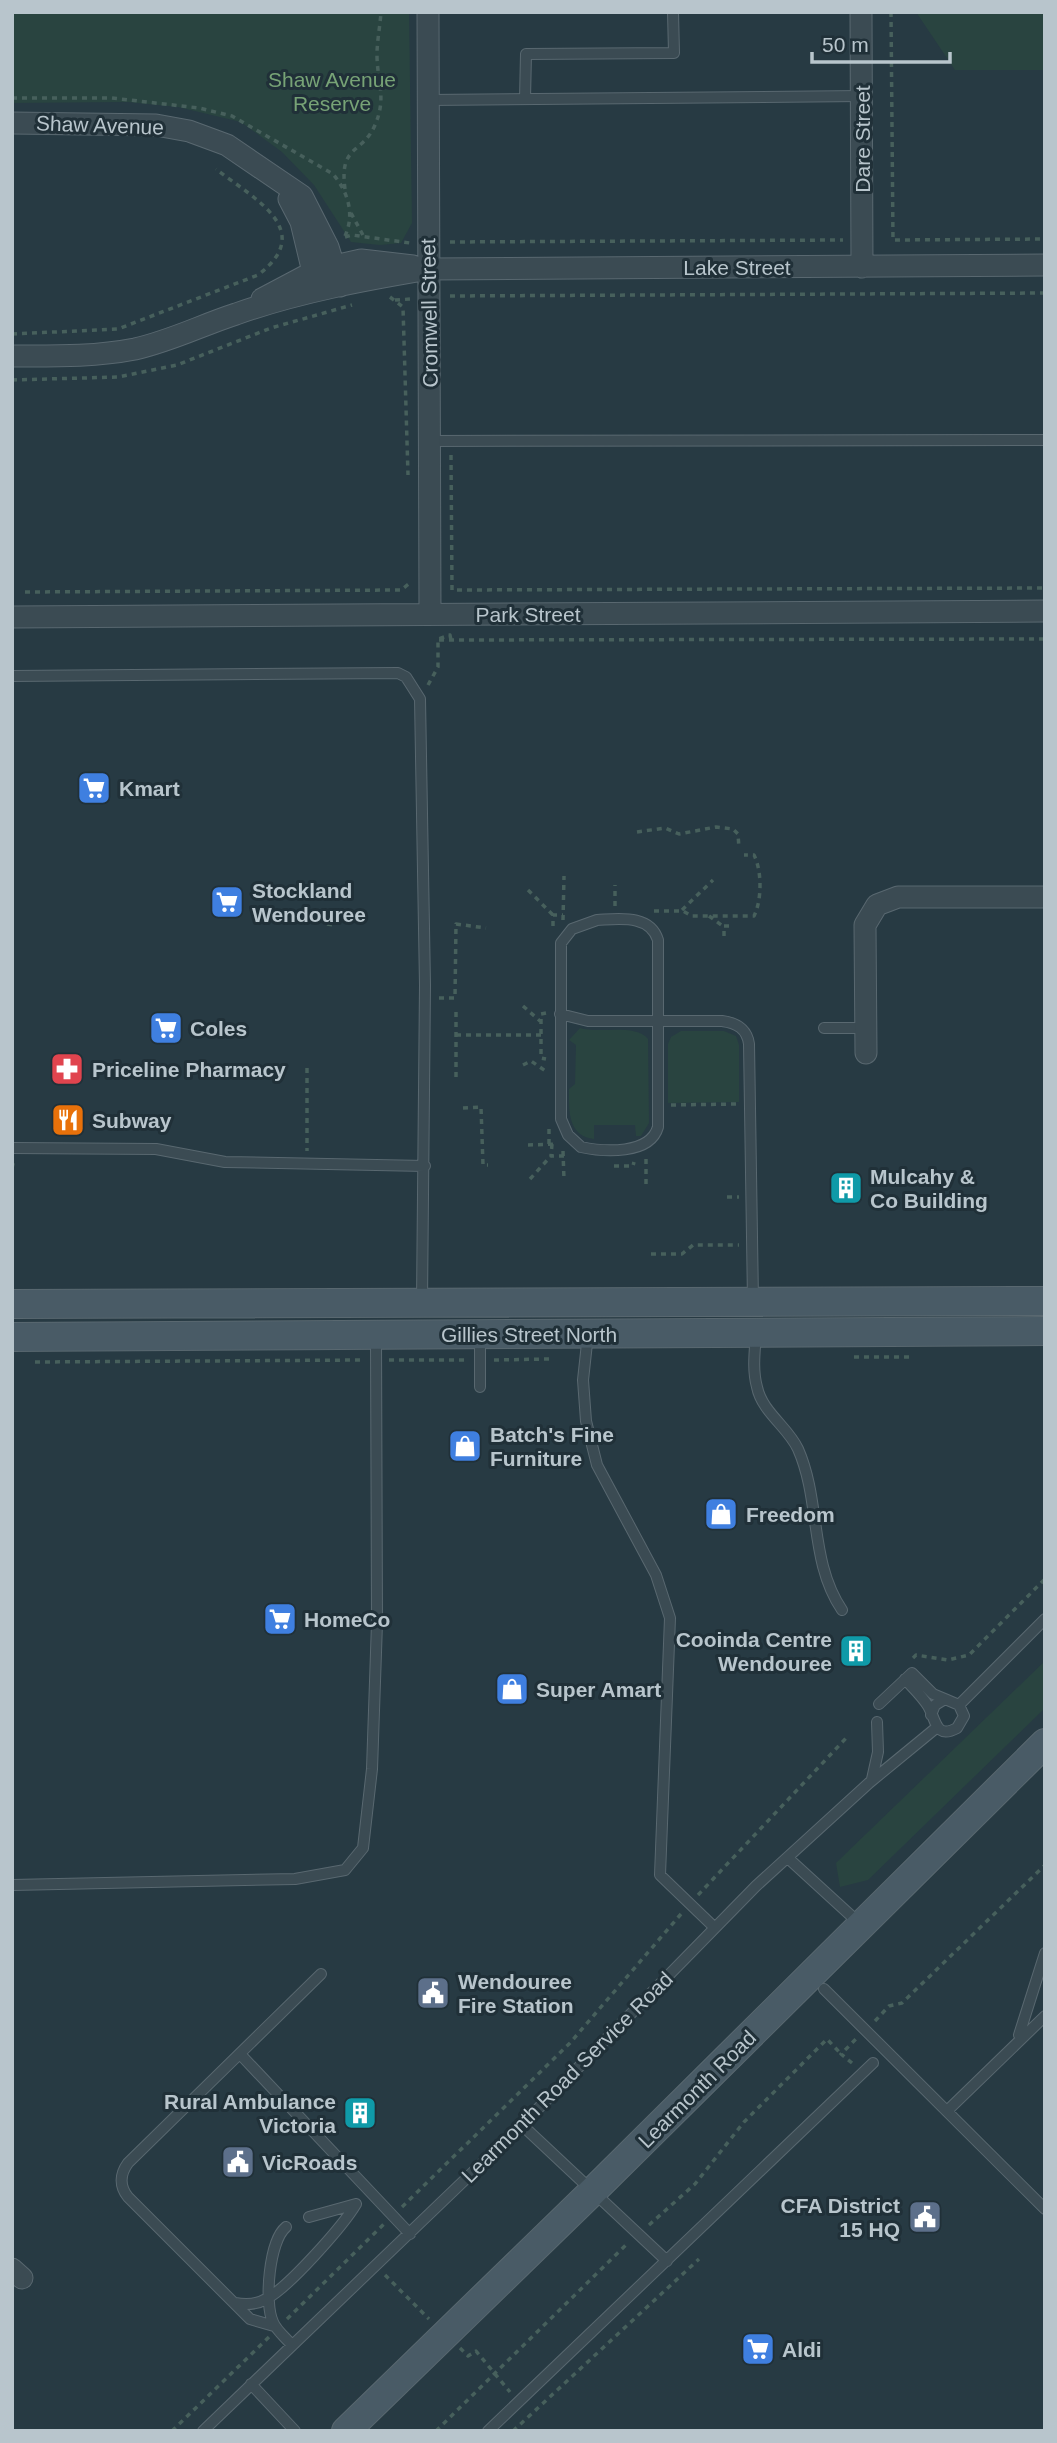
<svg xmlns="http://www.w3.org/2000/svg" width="1057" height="2443" viewBox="0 0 1057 2443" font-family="Helvetica,sans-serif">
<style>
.green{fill:#294440}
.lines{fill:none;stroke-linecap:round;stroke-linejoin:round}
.service-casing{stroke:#596870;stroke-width:12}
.minor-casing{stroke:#596870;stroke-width:23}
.secondary-casing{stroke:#596870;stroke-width:30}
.path{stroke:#47605c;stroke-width:3.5;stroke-dasharray:5 5;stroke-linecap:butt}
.service{stroke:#3b4b53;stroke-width:10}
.minor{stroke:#3b4b53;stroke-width:21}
.secondary{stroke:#495b66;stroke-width:28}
.labels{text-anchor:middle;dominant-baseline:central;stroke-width:6;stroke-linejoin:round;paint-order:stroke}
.park-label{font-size:21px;fill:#77a376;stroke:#203038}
.street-label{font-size:21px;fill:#b8c5cc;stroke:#203038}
.poi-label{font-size:21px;font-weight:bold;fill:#b8c5cc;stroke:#203038;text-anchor:start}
</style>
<rect width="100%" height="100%" fill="#273a43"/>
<path class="green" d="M12,12H409L412,223L401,243L380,245L351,242L314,185L282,152L241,122L178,107L128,102L12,103Z
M916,12H1045V70H955Z
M580,1028C598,1034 636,1023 648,1039L649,1123L641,1136H636L635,1125H594V1139C567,1136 569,1109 569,1089L575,1084L576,1045L569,1040Z
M681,1031H724L736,1036L739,1045V1102L668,1103V1044L671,1037Z
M1045,1661V1708L868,1880L840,1887L836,1863Z"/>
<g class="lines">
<defs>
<path id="service" d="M525,99L526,54L674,53L673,12
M428,100L862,96
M430,441L1045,440
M12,676L398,673L406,677L420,699L425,985L422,1301
M597,920C619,919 650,914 658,940V1127C650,1155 604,1152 581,1147L568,1135L561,1119V943L572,929Z
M560,1014L588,1021H722C737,1023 747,1029 749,1044L753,1301
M824,1028H866
M12,1148L156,1149L225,1162L425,1166
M756,1333C755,1350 752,1369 757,1387C762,1412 788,1427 798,1449C821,1501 809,1561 842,1610
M588,1334L583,1380L586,1421L597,1465L656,1575L670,1618L660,1875L714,1927
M480,1387V1337
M905,1679C913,1688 922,1696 928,1706C936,1719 935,1740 957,1728L964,1716L959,1705L945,1699L935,1705L931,1715
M879,1704L912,1673L933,1694L945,1699
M959,1705L1045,1619
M872,1779L878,1752L877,1722
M789,1859L859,1923
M12,1885L295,1879L345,1870L363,1848L372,1769L377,1623L376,1337
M824,1989L1045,2209
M1019,2035L1045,1953
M240,2054L410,2234
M948,2110L1045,2016
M522,2125L667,2261
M309,2217L356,2204
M286,2227C269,2241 264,2303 273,2322C276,2330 285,2337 291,2344
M235,2303C246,2305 256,2305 266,2299C288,2288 343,2226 356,2204
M274,2326L250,2319L128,2197C119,2186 120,2174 128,2163L321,1974
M251,2384L295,2431
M203,2431L522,2125L756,1886L869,1783L936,1728
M488,2431L873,2063"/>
<path id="minor" d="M428,12L430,614
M861,12L862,267
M12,123L156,125L189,131L227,145L302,196L328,247L340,286
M321,269L361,260L413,266
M262,299L313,272L301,222L289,199
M12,356C53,356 94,357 135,349C171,341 202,325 236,314C298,292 364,280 429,269L1045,265
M12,617L1045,611
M866,1053L865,925L877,905L898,897H1045
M12,2269L22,2278"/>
<path id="secondary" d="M12,1304L1045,1301
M12,1337L1045,1331
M346,2431L593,2191L1045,1743"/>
</defs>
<use href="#service" class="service-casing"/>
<use href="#minor" class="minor-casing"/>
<use href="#secondary" class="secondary-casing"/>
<path class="path" d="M891,12L893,240L1045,239
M12,98H112L199,108L232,116L333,174C348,192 355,214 345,236
M345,189C339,144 362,155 375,125C387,98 377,81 377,55C377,41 380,27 381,12
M351,213L364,237
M345,237L352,235L410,243
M450,242L843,240
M450,296L1045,293
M390,297L403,307L408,475
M395,300L411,299
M12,334L118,329L258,275C317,230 254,199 216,169
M12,380L118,377L177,365L271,328L352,305
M451,455L452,590L1045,588
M25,592L401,590L410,583
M439,640L1045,639
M428,685L438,667V639L450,635L451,640
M637,832L665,828L679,834L716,827L733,829L738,834L739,848
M528,890L553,915
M615,906V885
M682,910L713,880
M654,911H683L692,916H754C762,900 762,871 754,855H744
M709,916L724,927
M563,920L564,876
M327,924L334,925
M553,926V915H563
M724,936V926H729
M439,998H455L456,924L486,928
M523,1006L540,1021
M546,1013L541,1014V1058L546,1059
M456,1035H541
M523,1065L531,1061L547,1072
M307,1068V1151
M456,1077V1012H458
M671,1105L737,1104
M463,1108L481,1107L483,1165H488
M549,1129V1144
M552,1144L551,1156H564
M528,1145L557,1144
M563,1151L564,1180
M614,1166H633L634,1162
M12,1168L14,1160
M530,1179L551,1156
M646,1184V1157
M727,1197H739
M651,1254H682L693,1245H739
M854,1357H913
M389,1360H465
M494,1360L549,1359
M35,1362L364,1360
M913,1658L916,1655L948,1660L969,1655L1045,1579
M698,1895L849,1735
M875,2021L889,2006L902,2003L1045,1865
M852,2063L841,2054L857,2038
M402,2207L570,2043L681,1914
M649,2225L695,2184L744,2122L827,2039L841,2054
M385,2275L429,2319
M287,2319L384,2224
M460,2348L468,2356L476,2351L510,2392
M172,2431L269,2337
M436,2431L627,2244
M513,2431L699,2259"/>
<use href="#service" class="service"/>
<use href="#minor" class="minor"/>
<use href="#secondary" class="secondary"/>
</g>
<defs>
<symbol id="supermarket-square" viewBox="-11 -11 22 22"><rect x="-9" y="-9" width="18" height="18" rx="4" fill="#3f7fe0" stroke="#203038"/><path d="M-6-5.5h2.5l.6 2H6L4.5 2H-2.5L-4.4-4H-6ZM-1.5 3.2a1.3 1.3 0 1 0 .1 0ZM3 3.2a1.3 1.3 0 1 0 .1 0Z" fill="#fff"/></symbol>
<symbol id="pharmacy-square" viewBox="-11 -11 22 22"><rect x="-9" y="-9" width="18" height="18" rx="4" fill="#e0444e" stroke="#203038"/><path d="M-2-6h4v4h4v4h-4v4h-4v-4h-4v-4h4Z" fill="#fff"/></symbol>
<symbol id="restaurant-square" viewBox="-11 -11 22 22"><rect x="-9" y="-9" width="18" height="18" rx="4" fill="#e8710a" stroke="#203038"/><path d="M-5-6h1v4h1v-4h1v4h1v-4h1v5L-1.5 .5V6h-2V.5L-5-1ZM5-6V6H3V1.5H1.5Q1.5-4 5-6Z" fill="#fff"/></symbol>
<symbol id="building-square" viewBox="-11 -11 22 22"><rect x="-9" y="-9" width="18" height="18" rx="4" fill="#0f9aa8" stroke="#203038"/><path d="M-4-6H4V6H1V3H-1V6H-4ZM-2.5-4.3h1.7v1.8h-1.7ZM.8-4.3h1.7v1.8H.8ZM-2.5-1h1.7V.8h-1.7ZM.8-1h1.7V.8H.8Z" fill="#fff"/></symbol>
<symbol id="shop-square" viewBox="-11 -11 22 22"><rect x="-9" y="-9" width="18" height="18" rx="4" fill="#3f7fe0" stroke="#203038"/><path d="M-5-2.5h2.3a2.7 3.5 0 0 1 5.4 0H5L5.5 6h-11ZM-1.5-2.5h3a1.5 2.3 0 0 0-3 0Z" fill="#fff"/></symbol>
<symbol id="civic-square" viewBox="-11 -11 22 22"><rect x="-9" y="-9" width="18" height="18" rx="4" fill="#5c6f8a" stroke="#203038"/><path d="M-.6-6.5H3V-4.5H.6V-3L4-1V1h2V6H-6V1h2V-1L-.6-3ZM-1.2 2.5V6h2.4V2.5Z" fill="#fff"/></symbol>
</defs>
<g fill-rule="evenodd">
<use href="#supermarket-square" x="75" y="769" width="38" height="38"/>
<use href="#supermarket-square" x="208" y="883" width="38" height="38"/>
<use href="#supermarket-square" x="147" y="1009" width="38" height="38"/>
<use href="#pharmacy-square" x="48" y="1050" width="38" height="38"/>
<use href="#restaurant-square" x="49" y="1101" width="38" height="38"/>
<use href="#building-square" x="827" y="1169" width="38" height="38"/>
<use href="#shop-square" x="446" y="1427" width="38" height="38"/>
<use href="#shop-square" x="702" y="1495" width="38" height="38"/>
<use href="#supermarket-square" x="261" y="1600" width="38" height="38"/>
<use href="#building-square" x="837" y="1632" width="38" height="38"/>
<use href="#shop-square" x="493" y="1670" width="38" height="38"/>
<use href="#civic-square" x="414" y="1974" width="38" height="38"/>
<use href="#building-square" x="341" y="2094" width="38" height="38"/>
<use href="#civic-square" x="219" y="2143" width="38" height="38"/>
<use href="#civic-square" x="906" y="2198" width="38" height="38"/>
<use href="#supermarket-square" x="739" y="2330" width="38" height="38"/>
</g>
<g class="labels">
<g class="park-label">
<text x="332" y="79">Shaw Avenue<tspan x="332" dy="24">Reserve</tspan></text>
</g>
<g class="street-label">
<text transform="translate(100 125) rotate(2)">Shaw Avenue</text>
<text transform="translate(862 139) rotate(-90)">Dare Street</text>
<text x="737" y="267">Lake Street</text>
<text transform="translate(429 313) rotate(-91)">Cromwell Street</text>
<text x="528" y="614">Park Street</text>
<text x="529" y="1334">Gillies Street North</text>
<text transform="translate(567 2077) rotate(-45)">Learmonth Road Service Road</text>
<text transform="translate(697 2089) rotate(-45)">Learmonth Road</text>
</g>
<g class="poi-label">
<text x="119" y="788">Kmart</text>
<text x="252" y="890">Stockland<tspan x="252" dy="24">Wendouree</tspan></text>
<text x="190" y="1028">Coles</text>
<text x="92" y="1069">Priceline Pharmacy</text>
<text x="92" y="1120">Subway</text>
<text x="870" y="1176">Mulcahy &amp;<tspan x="870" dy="24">Co Building</tspan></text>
<text x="490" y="1434">Batch's Fine<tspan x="490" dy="24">Furniture</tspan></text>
<text x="746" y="1514">Freedom</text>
<text x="304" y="1619">HomeCo</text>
<text x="832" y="1639" text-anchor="end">Cooinda Centre<tspan x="832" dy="24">Wendouree</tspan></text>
<text x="536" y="1689">Super Amart</text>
<text x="458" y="1981">Wendouree<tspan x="458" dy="24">Fire Station</tspan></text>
<text x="336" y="2101" text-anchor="end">Rural Ambulance<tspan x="336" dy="24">Victoria</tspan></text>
<text x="262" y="2162">VicRoads</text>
<text x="900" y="2205" text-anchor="end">CFA District<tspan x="900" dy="24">15 HQ</tspan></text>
<text x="782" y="2349">Aldi</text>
</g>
</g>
<rect width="1057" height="2443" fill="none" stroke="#b8c5cc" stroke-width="28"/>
<path d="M812 52v10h138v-10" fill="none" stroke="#b8c5cc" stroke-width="3.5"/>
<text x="822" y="52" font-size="21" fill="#b8c5cc" stroke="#203038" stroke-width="5" paint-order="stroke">50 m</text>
</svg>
